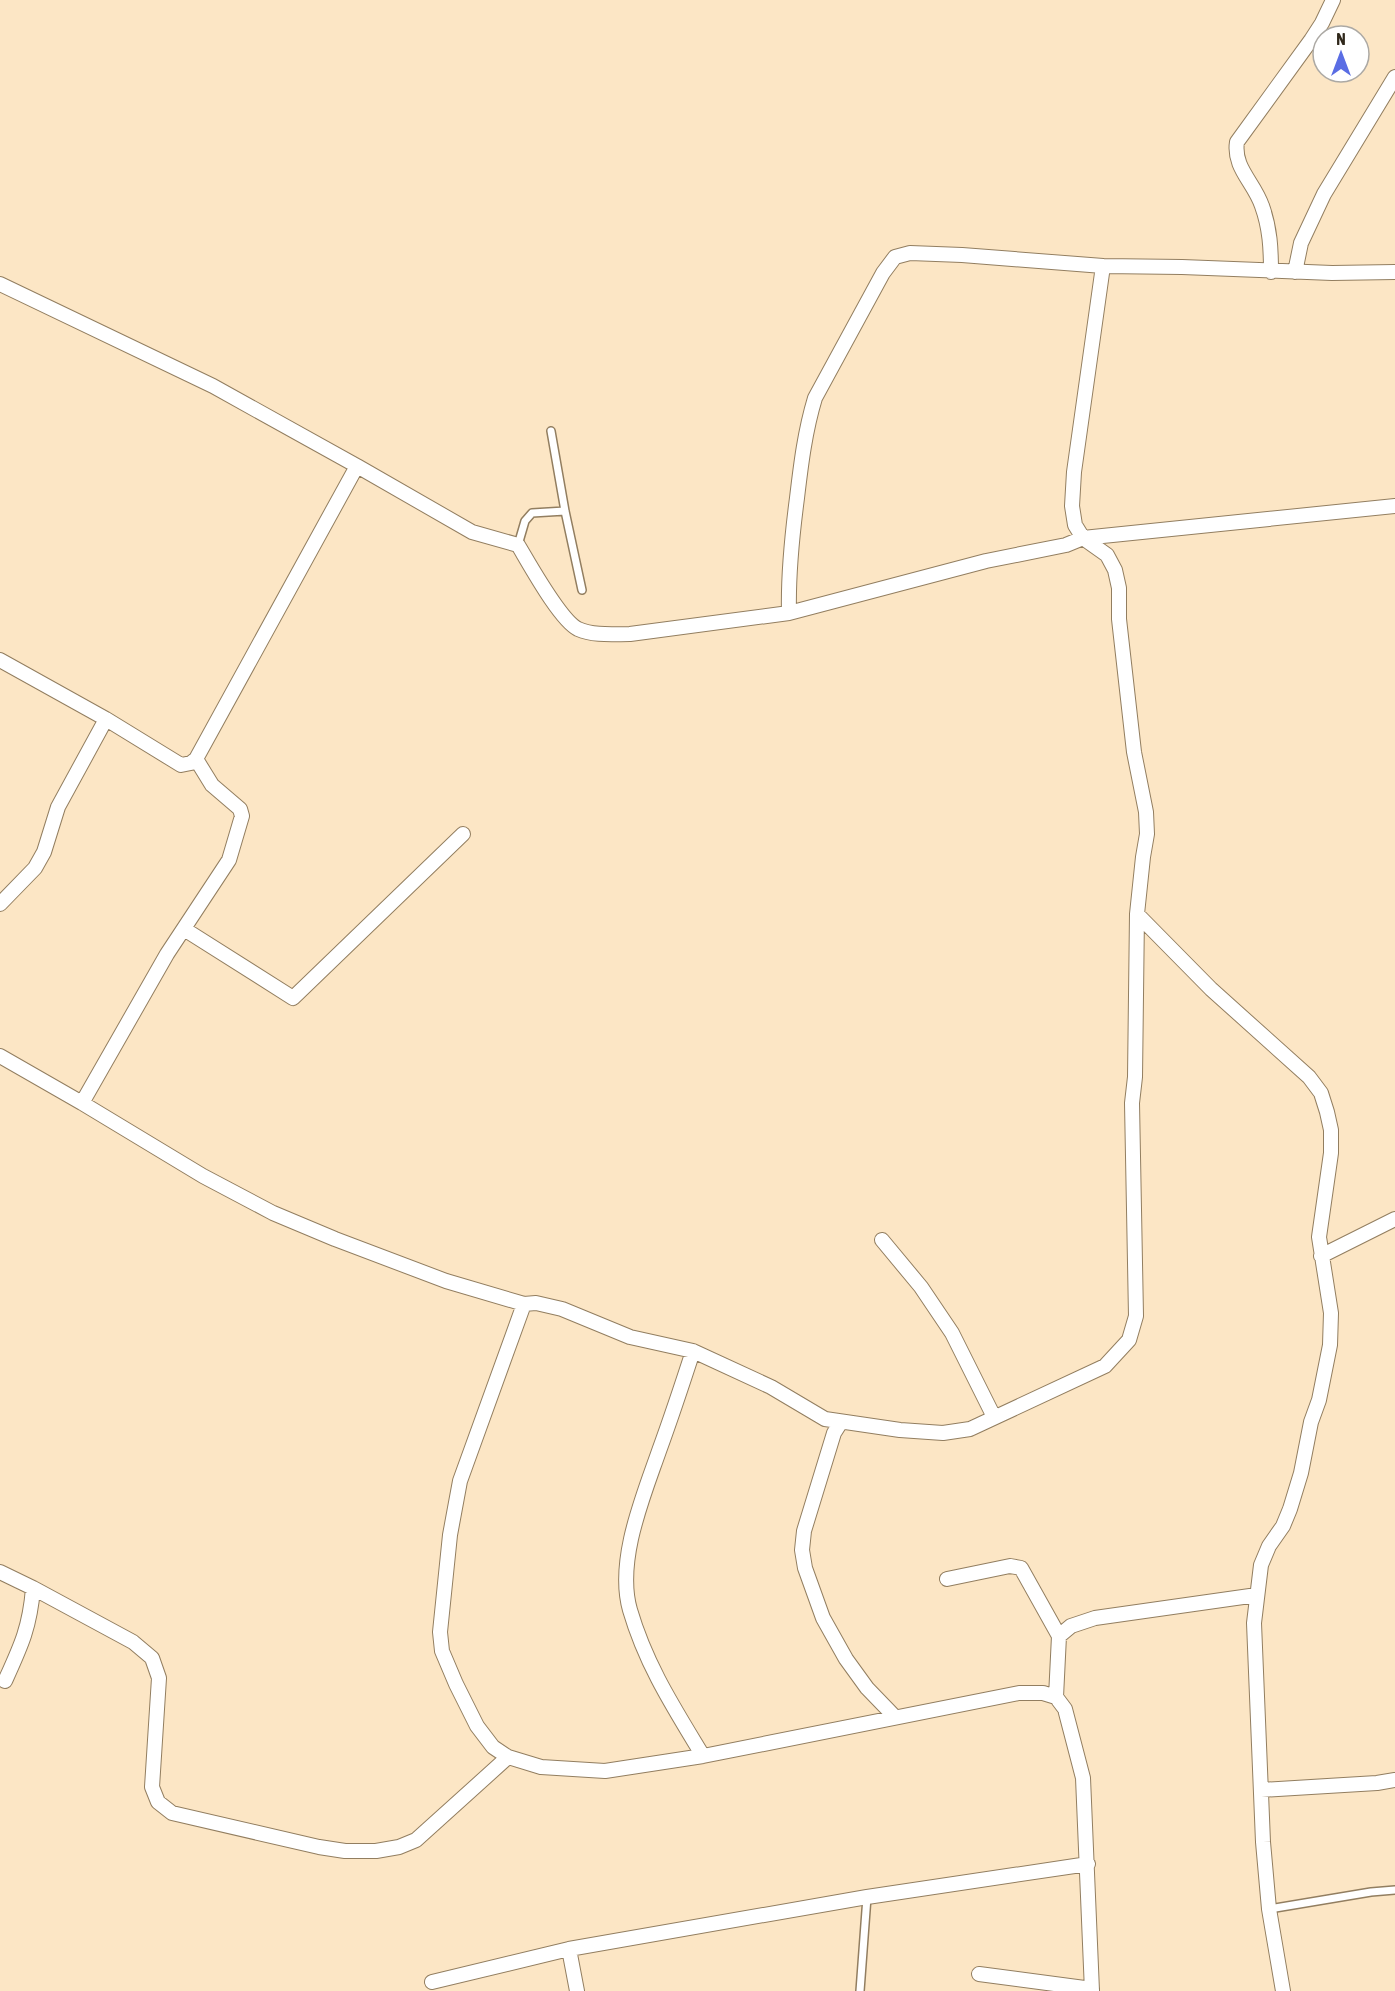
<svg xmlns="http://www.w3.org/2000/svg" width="1395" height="1991" viewBox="0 0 1395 1991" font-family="'Asap Condensed',sans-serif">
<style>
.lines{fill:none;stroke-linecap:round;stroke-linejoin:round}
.service-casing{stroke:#927e60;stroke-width:10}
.minor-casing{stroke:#927e60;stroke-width:16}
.service{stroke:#fff;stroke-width:7}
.minor{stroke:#fff;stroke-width:14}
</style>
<rect width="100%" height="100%" fill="#fce6c5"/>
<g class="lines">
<defs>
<path id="service" d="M551,431L565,511L582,590
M518,545L525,521L532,513L565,511
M1269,1909L1371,1892L1395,1890
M860,1991L867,1897"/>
<path id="minor" d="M1271,272C1271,249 1270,228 1262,206C1254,182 1233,168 1237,142L1311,40L1322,23L1333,0
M1295,272L1301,243L1324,194L1395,77
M0,284L213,386L357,466L196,759L191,763L181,765L106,719L0,660
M357,466L472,532L518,545C530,565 560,620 578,629C594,636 613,634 630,634L789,613L986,561L1066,545L1083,538L1395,506
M789,613C788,575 792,536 797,498C801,464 805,431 815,398L883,273L895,257L910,253L962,255L1103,266
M0,904L35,868L44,852L58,807L106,719
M184,929L293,998L463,834
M0,1056L82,1103L203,1176L273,1213L335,1239L446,1281L524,1304L536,1303L562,1309L630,1337L693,1351L771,1387L825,1419L900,1430L943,1433L970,1429L1105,1366L1129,1340L1136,1316L1132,1103L1135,1077L1137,914
M82,1103L167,954L229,860L242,816L240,809L212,785L196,759
M882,1240L921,1287L952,1333L994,1417
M1321,1256L1395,1219
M524,1304L460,1481L450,1535L440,1632L442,1651L456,1684L477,1726L493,1747L508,1757L541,1767L605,1771L703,1756L1019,1693H1043L1056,1697L1065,1709L1083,1778L1092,1991
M693,1351C682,1385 671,1418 659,1451C643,1497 616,1561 630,1610C646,1665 674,1708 703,1756
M841,1422L834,1433L804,1531L802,1550L805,1568L823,1618L846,1659L867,1688L895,1717
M0,1572L33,1588C30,1627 21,1646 5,1681
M947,1579L1010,1566L1021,1568L1059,1636
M33,1588L133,1642L152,1658L159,1678L152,1787L158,1802L172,1813L319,1847L345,1851H376L399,1847L416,1840L508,1757
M1056,1697L1059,1636L1071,1626L1095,1618L1257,1595
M1261,1790L1377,1783L1395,1780
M569,1949L577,1991
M979,1974L1092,1989
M432,1982L569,1949L867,1897L1088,1864
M1283,1991L1269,1909L1263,1842L1254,1623L1261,1565L1269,1546L1283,1526L1290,1509L1301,1473L1311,1422L1319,1400L1330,1345L1331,1313L1319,1237L1331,1153V1130L1327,1112L1321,1093L1309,1077L1211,989L1137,914L1143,857L1147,834L1146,812L1134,752L1119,619V588L1115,570L1107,555L1083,538L1075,525L1072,506L1074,472L1103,266L1182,267L1332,273L1395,272"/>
</defs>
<use href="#service" class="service-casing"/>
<use href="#minor" class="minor-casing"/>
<use href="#service" class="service"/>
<use href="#minor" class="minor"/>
</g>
<g transform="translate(1341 54)"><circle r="28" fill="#ffffff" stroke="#aca9a4" stroke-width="1.5"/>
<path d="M0-4.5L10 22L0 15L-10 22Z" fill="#5a6de4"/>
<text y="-9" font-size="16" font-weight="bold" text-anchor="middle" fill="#30281b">N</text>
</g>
</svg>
